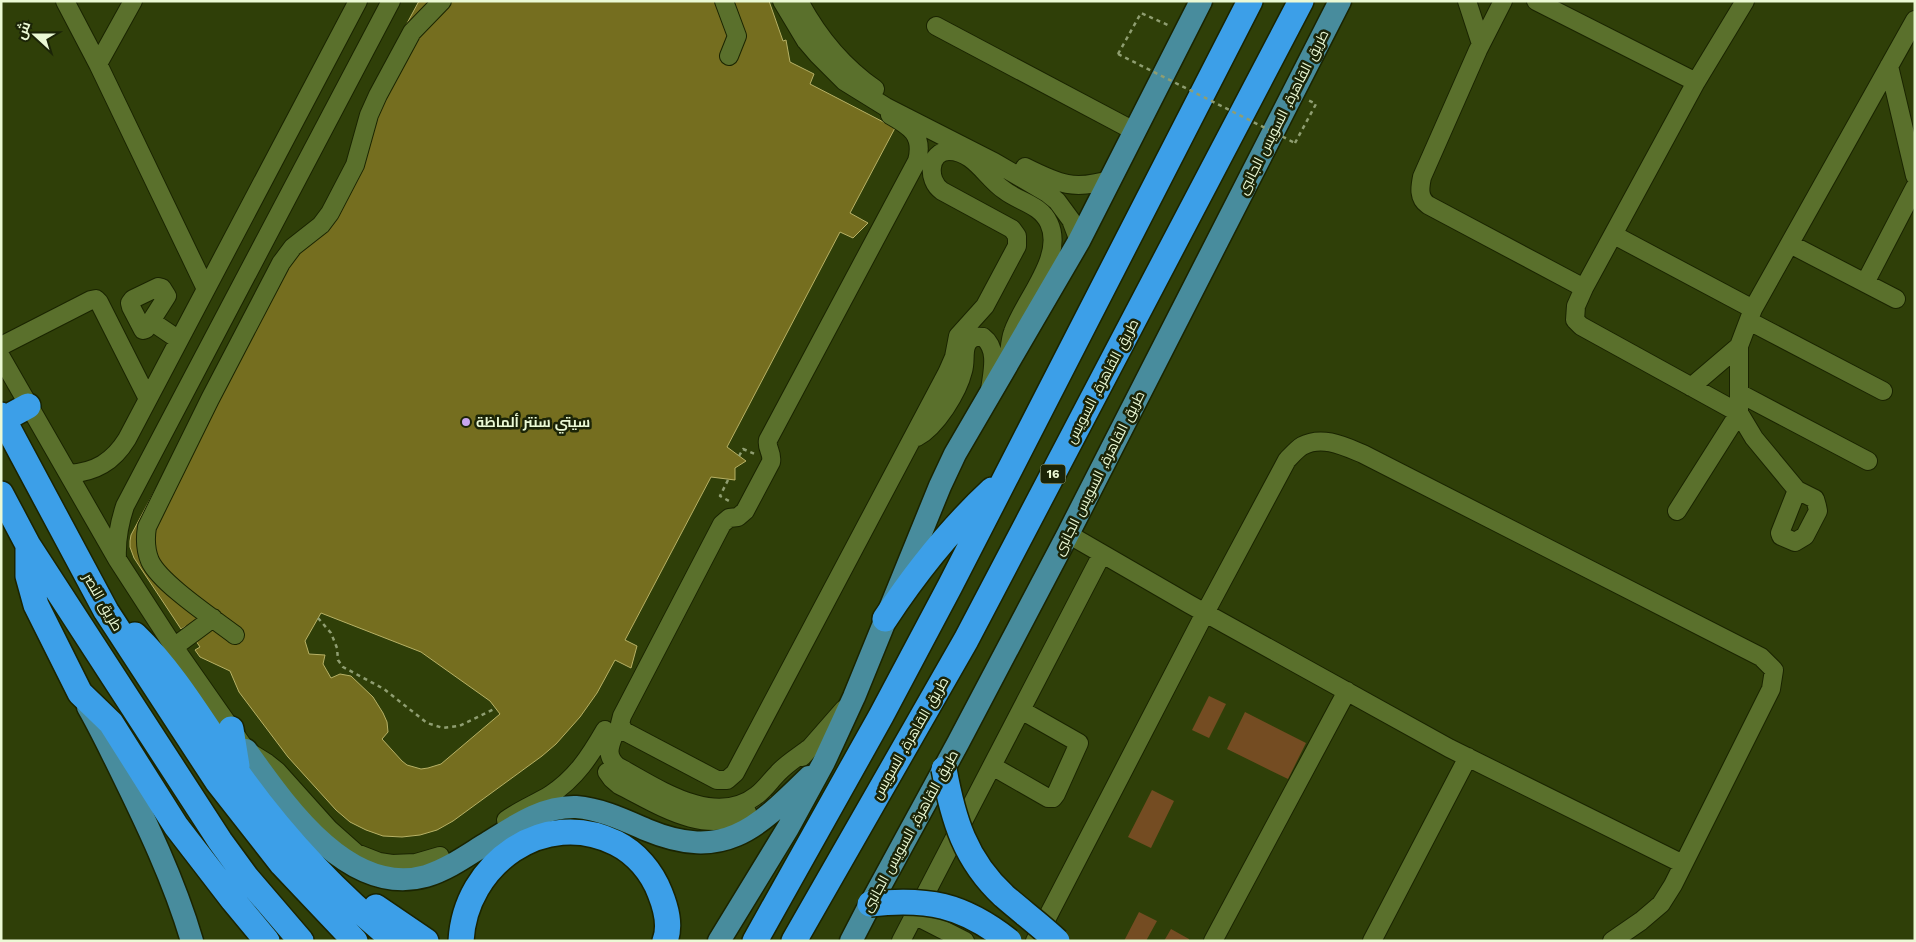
<svg xmlns="http://www.w3.org/2000/svg" width="1916" height="942" viewBox="0 0 1916 942" font-family="'Work Sans',Cairo,sans-serif">
<style>
.green{fill:#744c22}
.building{fill:#756e1f;stroke:#b7b165;fill-rule:evenodd}
.lines{fill:none;stroke-linecap:round;stroke-linejoin:round}
.minor-tunnel{stroke:#4b5b27;stroke-width:18;stroke-dasharray:18 9;stroke-linecap:butt}
.minor-casing{stroke:#1a2401;stroke-width:20}
.major-casing{stroke:#1a2401;stroke-width:25}
.highway-casing{stroke:#1a2401;stroke-width:28}
.path{stroke:#8f9e71;stroke-width:2.5;stroke-dasharray:4 4;stroke-linecap:butt}
.minor{stroke:#5a702c;stroke-width:18}
.major{stroke:#488c9d;stroke-width:22}
.highway{stroke:#3c9fe8;stroke-width:25}
.highway-bridge-casing{stroke:#1a2401;stroke-width:28;stroke-linecap:butt}
.path-bridge{stroke:#8f9e71;stroke-width:2.5;stroke-dasharray:4 4;stroke-linecap:butt}
.highway-bridge{stroke:#3c9fe8;stroke-width:25}
.poi-dot{fill:#c7a6ef;stroke:#1b2407;stroke-width:2}
.labels{text-anchor:middle;dominant-baseline:central;stroke-width:5;stroke-linejoin:round;paint-order:stroke}
.shield{fill:#1b2407;stroke:#adb997;stroke-width:1}
.shield-label{font-size:12px;font-weight:bold;fill:#ebf9d5}
.street-label{font-size:14px;fill:#ebf9d5;stroke:#1b2407}
.poi-label{font-size:14px;font-weight:bold;fill:#ebf9d5;stroke:#1b2407;text-anchor:start}
</style>
<rect width="100%" height="100%" fill="#2f3f08"/>
<path class="green" d="M1209,696L1226,704L1209,738L1192,730Z
M1245,712L1306,743L1288,779L1227,749Z
M1152,790L1174,801L1151,848L1128,837Z
M1139,912L1157,921L1146,941H1124Z
M1171,929L1189,939V941H1164Z"/>
<path class="building" d="M419,1H769L783,41L786,40L790,62L814,74L810,84L895,128L850,213L868,223L853,238L840,232L727,447L746,461L735,468V480L711,477L625,640L637,646L631,668L615,660L597,693L580,717L556,744L542,756L453,821L437,830L420,835L402,837L383,836L366,830L350,822L336,810L288,757L239,692L230,671L200,657L195,650L200,647L186,626L181,629L134,558L130,547V541L131,535L282,253L315,223L347,168L369,94ZM321,613L421,652L490,701L500,714L441,764L428,768L421,769L407,765L402,761L382,739L388,732L387,722L383,713L373,697L351,676L340,674L331,678L323,664L325,655L309,654L305,641Z
M766,791L772,799L756,811L750,803Z"/>
<g class="lines">
<path class="minor-tunnel" d="M754,808L770,796"/>
<defs>
<path id="minor" d="M65,1L98,64L206,289
M724,1L737,36L729,56
M782,1L806,41L818,55L844,81L886,107L994,162L1047,193L1057,201L1071,220L1079,241
M799,1C818,37 842,66 875,89
M1467,1L1481,44
M1503,1L1478,50L1422,177C1420,187 1418,198 1428,205L1584,288
M1536,1L1696,82
M1745,1L1696,82L1584,288L1576,306L1575,320L1581,326L1739,413L1754,438L1797,490L1815,499L1817,506L1818,511L1805,536L1795,542L1781,536L1780,533L1797,490
M936,26L1136,132
M98,64L133,1
M1889,66L1915,176
M890,115C910,126 924,135 917,161L768,440C766,448 773,453 771,462L745,511L738,517L729,518L722,524L622,716L620,724L624,731L717,780H727L735,773L947,373L954,357L958,336L985,306L1017,246V236L1012,229L942,191C926,180 929,151 949,151C974,151 986,178 1004,190C1019,202 1040,204 1049,223C1065,257 1024,300 1013,332C1010,340 1010,347 1009,355
M1025,167C1059,184 1074,191 1112,179
M1614,235L1753,309
M1790,244L1896,299
M1865,283L1915,187
M158,287L162,288L167,296L146,329L143,330L131,307L130,303L133,299Z
M151,321L179,340
M1749,321L1883,391
M1,346L91,300L96,299L99,302L148,399
M1,357L117,559L174,647L246,750L267,763L277,771L329,829L356,853L379,862L392,864L416,863L440,856
M1691,387L1739,346
M1739,393L1868,461
M917,437C936,427 958,392 963,371C966,362 963,351 967,344C970,337 977,336 983,337C999,349 992,373 990,390
M69,474C95,472 113,462 127,439L358,1
M1677,511L1739,413V346L1753,309L1915,20
M1068,534L1189,604L1449,748L1683,864
M117,559C116,540 119,524 125,506L391,1
M235,635C214,619 160,583 150,561C145,549 145,539 147,527L210,399L281,263L293,247L321,225L330,213L355,165L369,115L378,95L412,32L442,1
M174,647L213,618
M614,735C609,747 606,756 617,766C656,787 714,829 757,795C765,789 771,780 778,773C787,763 798,757 808,749
M802,757L844,709
M992,766L1048,798H1053L1056,794L1079,743L1021,710
M607,772L612,779L619,785C657,804 705,837 747,812
M506,820C520,810 535,804 550,795C576,778 590,756 605,730
M914,915L965,941
M901,941L1102,554
M1035,941L1205,613L1287,460C1291,456 1297,449 1302,446C1322,435 1344,446 1363,454L1761,657L1774,670L1771,689L1673,885L1661,904L1641,921L1612,941
M1213,941L1347,691
M1372,941L1468,757"/>
<path id="major" d="M88,707C99,726 108,745 118,765C146,822 174,880 192,941
M246,750C284,803 348,898 426,876C449,869 469,854 489,842C516,825 543,806 576,807C601,809 624,820 647,830C724,862 757,828 809,777
M719,941L788,828L824,762L854,697L940,486L955,454L1079,241L1201,1
M851,941L866,912L958,743L1068,534L1340,1"/>
<path id="highway" d="M1,415L106,611L217,781L282,864L355,941
M4,419L28,406
M1,494L28,545L220,841L247,878L301,941
M28,546V576L36,605L80,693L111,723L176,826L233,900L267,941
M885,619C916,572 951,528 992,490
M135,635C174,672 206,728 237,772C281,834 336,893 395,941
M231,729L237,766
M376,907L426,941
M461,941C465,864 544,807 616,843C636,853 652,872 660,893C666,908 671,925 665,941
M755,941L881,716L950,586L1250,1
M794,941L966,640L1301,1"/>
</defs>
<use href="#minor" class="minor-casing"/>
<use href="#major" class="major-casing"/>
<use href="#highway" class="highway-casing"/>
<path class="path" d="M1118,54L1141,13L1170,26
M1295,143L1316,104L1308,100
M739,456L743,449L755,454
M728,480L720,496L729,501
M318,618L331,633L337,648L338,660L343,667L384,689L427,723L443,728L459,726L496,708"/>
<use href="#minor" class="minor"/>
<use href="#major" class="major"/>
<use href="#highway" class="highway"/>
<defs>
<path id="highway-bridge" d="M944,769C953,819 965,860 1004,896C1021,911 1040,925 1057,941
M870,904C927,898 962,904 1009,941"/>
</defs>
<use href="#highway-bridge" class="highway-bridge-casing"/>
<path class="path-bridge" d="M1118,54L1295,143"/>
<use href="#highway-bridge" class="highway-bridge"/>
</g>
<circle class="poi-dot" cx="466" cy="422" r="5"/>
<g class="labels">
<rect class="shield" x="1040.5" y="464.5" width="25" height="19" rx="4"/>
<g class="shield-label">
<text x="1053" y="474">16</text>
</g>
<g class="street-label">
<text transform="translate(1283 112) rotate(-63)">طريق القاهرة, السويس الجانبى</text>
<text transform="translate(1102 381) rotate(-62)">طريق القاهرة, السويس</text>
<text transform="translate(1099 473) rotate(-63)">طريق القاهرة, السويس الجانبى</text>
<text transform="translate(103 602) rotate(60)">طريق النصر</text>
<text transform="translate(910 738) rotate(-60)">طريق القاهرة, السويس</text>
<text transform="translate(910 831) rotate(-61)">طريق القاهرة, السويس الجانبى</text>
</g>
<g class="poi-label">
<text x="476" y="422">سيتي سنتر ألماظة</text>
</g>
</g>
<rect width="1916" height="942" fill="none" stroke="#ebf9d5" stroke-width="5"/>
<g transform="translate(35 35) rotate(291)" stroke="#1b2407" stroke-width="4" paint-order="stroke">
<path d="M0-4L9 19L0 12L-9 19Z" fill="#ebf9d5"/>
<text y="-8" font-size="14" font-weight="bold" text-anchor="middle" fill="#ebf9d5">ش</text>
</g>
</svg>
